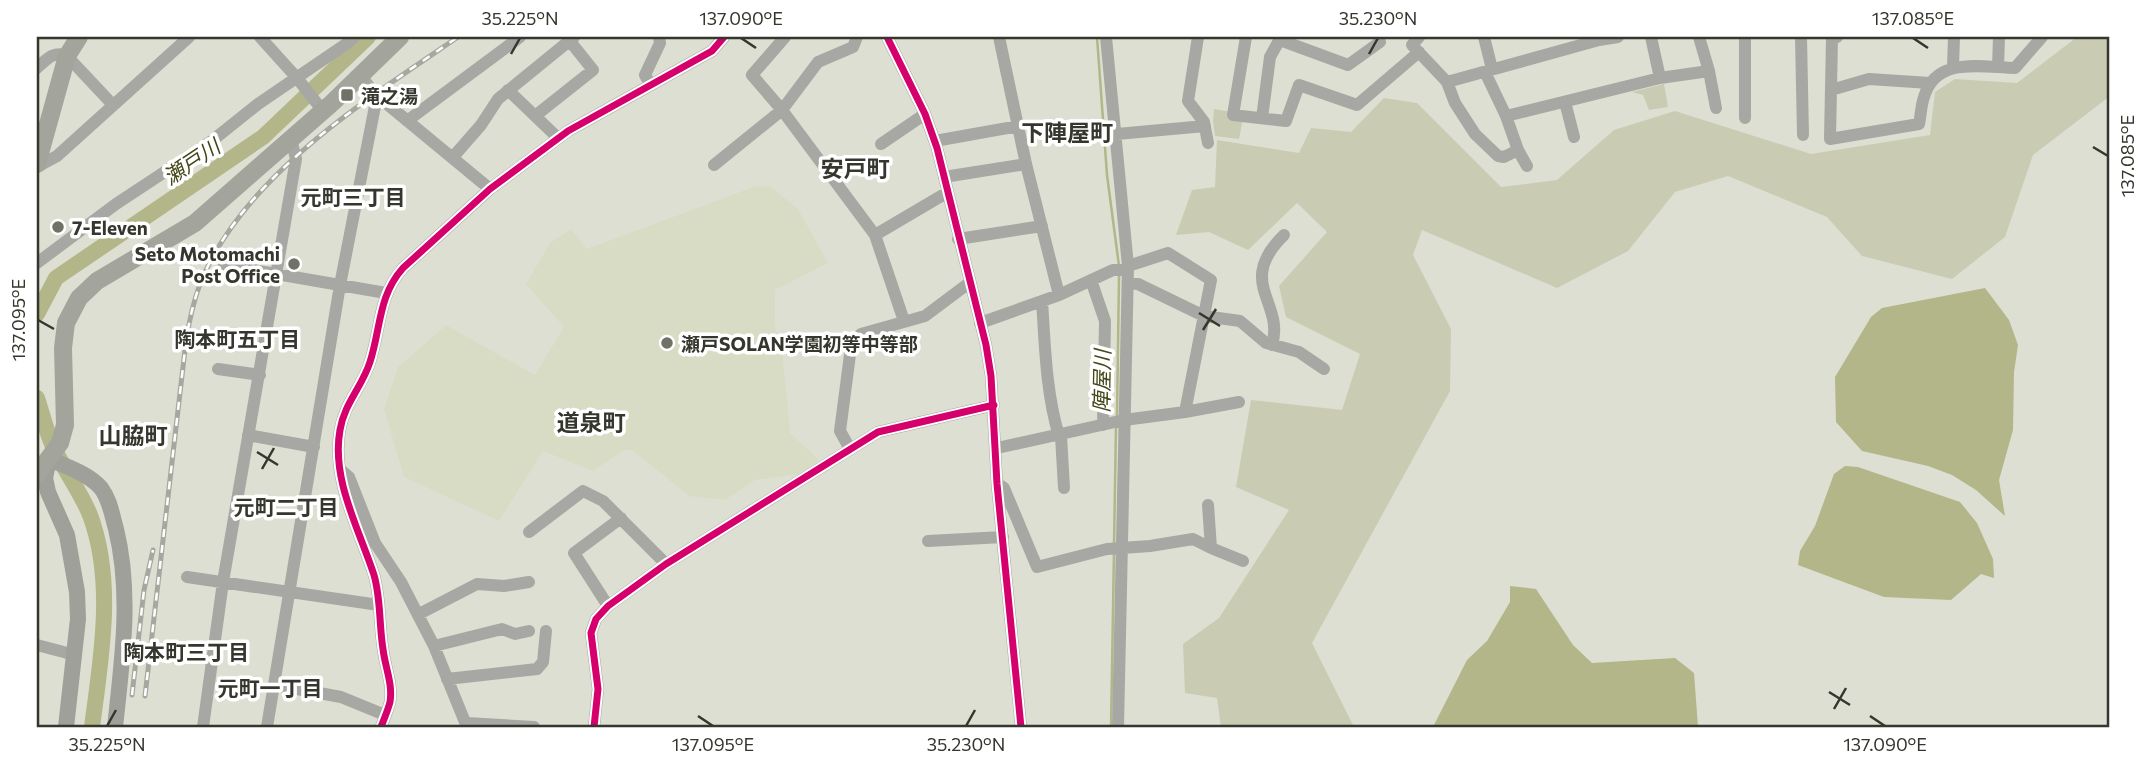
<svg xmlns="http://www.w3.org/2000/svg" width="2147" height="764" viewBox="0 0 2147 764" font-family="Commissioner,'Noto Sans JP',sans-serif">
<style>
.built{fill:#d9dcc5}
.green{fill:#c9ccb2}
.water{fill:#b2b688}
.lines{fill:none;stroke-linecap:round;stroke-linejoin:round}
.stream{stroke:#b2b688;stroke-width:2.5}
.river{stroke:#b2b688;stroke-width:16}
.minor{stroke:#a7a8a3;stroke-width:12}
.major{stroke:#9fa09a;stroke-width:16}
.highway{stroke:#a3a49c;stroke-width:18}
.rail-casing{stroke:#a6a89f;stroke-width:5}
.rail{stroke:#fff;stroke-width:2.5;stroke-dasharray:8;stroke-linecap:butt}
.cycleway-casing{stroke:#fff;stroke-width:11}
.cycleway{stroke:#d6006c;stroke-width:7}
.ticks{fill:none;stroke:#35362d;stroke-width:2.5}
.poi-dot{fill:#707167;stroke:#fff;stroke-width:2.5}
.labels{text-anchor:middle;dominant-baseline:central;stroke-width:7;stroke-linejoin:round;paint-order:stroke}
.poi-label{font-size:19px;font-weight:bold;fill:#35362d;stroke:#fff;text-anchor:start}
.water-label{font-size:21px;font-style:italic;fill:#444717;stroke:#fff}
.neighbourhood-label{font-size:21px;font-weight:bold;fill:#35362d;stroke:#fff}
.quarter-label{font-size:23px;font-weight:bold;fill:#35362d;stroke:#fff}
.neatline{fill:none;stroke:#35362d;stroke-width:2.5}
.ticks-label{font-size:18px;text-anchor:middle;fill:#35362d}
</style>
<rect width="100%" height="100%" fill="#dddfd2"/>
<path class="built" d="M756,186L771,187L798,209L828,263L775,290V327L783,359L790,433L819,460L799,474L755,480L725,500L689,496L632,450H624L593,471L543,451L499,521L404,477L384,409L398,367L446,325L535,375L564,327L526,284L550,243L571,229L587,249Z"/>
<path class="green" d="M2077,37H2110V96L2033,155L2005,237L1952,279L1862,256L1827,217L1728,176L1675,192L1628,251L1557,288L1422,230L1413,255L1451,329L1450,391L1312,643L1354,727H1221L1217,698L1185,693L1183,644L1219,618L1289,510L1236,487L1251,400L1342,410L1360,354L1286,317L1279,286L1327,232L1297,203L1248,250L1209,232L1176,235L1192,190L1215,187L1217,140L1299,153L1311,128L1351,132L1384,98L1417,103L1501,187L1557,180L1614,130L1675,111L1811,154L1930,135L1935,92L1955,79L2017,83Z
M1664,84L1668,107L1649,110L1643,95L1632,92Z
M1214,109L1232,112L1243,118L1239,139L1215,136L1213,121Z"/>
<path class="water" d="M1985,288L2009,320L2018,345L2014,372L2013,430L1999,480L2005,516L1976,490L1952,475L1928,466L1862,451L1836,422L1835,377L1871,317L1882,308Z
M1845,466L1858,467L1960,502L1977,523L1993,559L1994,578L1981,574L1951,600L1884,597L1798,565L1800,551L1815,526L1834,474Z
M1510,586L1536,589L1573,645L1592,663L1675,658L1694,673L1698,727H1433L1467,660L1487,641L1510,602Z"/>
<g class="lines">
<path class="stream" d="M1097,37L1107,175L1119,266
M1117,416L1119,276
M1114,545L1116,426
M1111,727L1114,552"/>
<path class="river" d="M37,314L56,278L263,137L368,37
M37,398C42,413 46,430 52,444C63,469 80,490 90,515C115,582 101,658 92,727"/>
<path class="minor" d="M260,37L297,78L323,111
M785,37L752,75L782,110L875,235L904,321
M887,37L925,114L937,148L986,345L991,376L997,484L1021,727
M999,37L1026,164L1059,295
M1106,37L1128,266L1118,727
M1198,37L1188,101L1204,122L1208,143
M1246,37L1233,115L1286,121L1299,85L1357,105L1419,52
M1419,37L1412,45L1447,82L1455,103L1475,134L1498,156L1504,157L1518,150L1506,116L1660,78L1709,71L1699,37
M1484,37L1492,69
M1651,37L1660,78
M1745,37V118
M1801,37L1803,135
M1837,37L1832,38L1830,139L1919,124C1921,115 1921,105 1924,97C1936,56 1981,67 2015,68L2042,37
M1280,40L1348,65L1380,42
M1953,66L1954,37
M1998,67L1999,37
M37,68C46,60 54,50 67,56L113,105
M1709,71L1716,108
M1485,72L1506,116
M363,74L364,80L375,94L490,189
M1447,82L1599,40L1618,37
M650,84L645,75L660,43L659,37
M508,90L558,138
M1831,90L1869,79L1930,83
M1565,102L1574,137
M535,116L593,70L569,40
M1262,118L1270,57L1281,37
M407,121L520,37
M1117,134L1205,126
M935,141L1019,126
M881,144L925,114
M1518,150L1527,166
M453,157L481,125L498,99L574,37
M714,165L782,110L818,62L853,47L857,37
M37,167L57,156L189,37
M944,177L1026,164
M875,235L948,192
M958,239L1042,226
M37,263L116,204L213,140L258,104L349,42L354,37
M224,265L386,293
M1091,280L1105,321L1103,425
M1128,283L1138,284L1204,316L1240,321L1266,343L1299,352L1324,369
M1042,301C1045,346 1046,393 1059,436
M980,323L1059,295L1113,270H1128
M1272,345C1285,302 1235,283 1284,235
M218,369L260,375
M1185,412L1239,402
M248,435L314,447
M1061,436L1064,488
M997,448L1124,420L1185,412L1211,280L1168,253L1128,266
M850,449L840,431L851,347L861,334L925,316L969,283
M342,471L349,477L375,543L401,582L434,646L467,727
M998,484L1004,488L1037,567L1107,549L1150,546L1193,539L1211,548L1208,505
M529,532L583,491L603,501L666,564
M928,541L1003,537
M1211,548L1243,561
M187,577L379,605
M608,606L574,553L621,518
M419,614L477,584L504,586L529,582
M37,645L75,655
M434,646L502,629L515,634L529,631
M447,679L537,669L543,662L546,631
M275,685L341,697L385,715
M466,723L534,727
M203,727L223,582L296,159L291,139
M267,727L340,285L377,96
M381,727C384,719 388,710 390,702C393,684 385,667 383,649C379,625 381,599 374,575C359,529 331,479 340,430C344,404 362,387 370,362C381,328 378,296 403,268L490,189L568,131L712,51L724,37
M594,727L598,689L591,633L596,619L608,606L666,564L878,432L994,405"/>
<path class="major" d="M66,727L78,619L77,592L67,535L48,492L45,478L49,459C66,466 89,474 101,488C110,500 112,515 116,529C132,594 122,661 115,727"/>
<path class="highway" d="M37,164L67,56L79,37
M37,474L60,443L65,425L63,348L66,323L79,298L97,281L195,223L332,103L400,37"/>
<defs>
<path id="rail" d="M132,695L144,590L153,550
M145,696L186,341C189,322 193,303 200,284C243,176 366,100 458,37"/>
</defs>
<use href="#rail" class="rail-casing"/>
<use href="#rail" class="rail"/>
<defs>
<path id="cycleway" d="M887,37L925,114L937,148L986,345L991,376L997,484L1021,727
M381,727C384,719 388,710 390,702C393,684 385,667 383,649C379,625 381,599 374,575C359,529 331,479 340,430C344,404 362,387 370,362C381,328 378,296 403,268L490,189L568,131L712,51L724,37
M594,727L598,689L591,633L596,619L608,606L666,564L878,432L994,405"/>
</defs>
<use href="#cycleway" class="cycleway-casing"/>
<use href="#cycleway" class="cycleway"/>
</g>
<path class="ticks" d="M741,38L756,48M1913,38L1928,48M511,54L520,38M1369,54L1378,38M2093,147L2108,156M1199,313L1220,326M38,320L54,329M1203,330L1216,309M257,452L278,465M262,469L274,448M1829,692L1850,705M1834,709L1846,688M698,716L713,726M1870,716L1885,726M107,726L116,710M966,726L975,710"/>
<g class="poi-dot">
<rect x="340" y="88" width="14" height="14" rx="3.5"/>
<circle cx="58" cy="227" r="7"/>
<circle cx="294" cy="264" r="7"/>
<circle cx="667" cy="343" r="7"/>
</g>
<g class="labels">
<g class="poi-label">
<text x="361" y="95">滝之湯</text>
<text x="72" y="227">7-Eleven</text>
<text x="280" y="253" text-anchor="end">Seto Motomachi<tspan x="280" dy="22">Post Office</tspan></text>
<text x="681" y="343">瀬戸SOLAN学園初等中等部</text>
</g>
<g class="water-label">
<text transform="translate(191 161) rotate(-34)">瀬戸川</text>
<text transform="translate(1101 381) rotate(-89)">陣屋川</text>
</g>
<g class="neighbourhood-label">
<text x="353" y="196">元町三丁目</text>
<text x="237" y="338">陶本町五丁目</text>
<text x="286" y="506">元町二丁目</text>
<text x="186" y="651">陶本町三丁目</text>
<text x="270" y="687">元町一丁目</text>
</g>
<g class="quarter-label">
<text x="1067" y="132">下陣屋町</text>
<text x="855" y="168">安戸町</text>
<text x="591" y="422">道泉町</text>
<text x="133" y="435">山脇町</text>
</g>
</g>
<rect width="2147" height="764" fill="none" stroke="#ffffff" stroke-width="77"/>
<rect x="38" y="38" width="2070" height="688" class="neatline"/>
<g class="ticks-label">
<text x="520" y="25">35.225°N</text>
<text x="741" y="25">137.090°E</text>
<text x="1378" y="25">35.230°N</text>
<text x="1913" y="25">137.085°E</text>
<text transform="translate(2128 156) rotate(-90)" y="6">137.085°E</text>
<text transform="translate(19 320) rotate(-90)" y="6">137.095°E</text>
<text x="107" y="751">35.225°N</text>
<text x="713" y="751">137.095°E</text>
<text x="966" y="751">35.230°N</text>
<text x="1885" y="751">137.090°E</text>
</g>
</svg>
